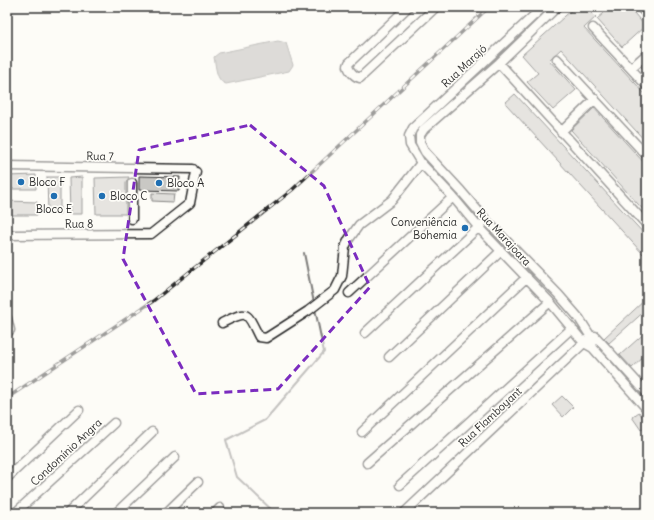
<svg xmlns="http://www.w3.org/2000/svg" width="654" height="520" viewBox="0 0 654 520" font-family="Delius,sans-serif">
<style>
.green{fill:#dfdeda;stroke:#858482}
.water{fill:#b5b4b1;stroke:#7e7d7b}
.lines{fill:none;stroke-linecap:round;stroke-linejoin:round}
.stream{stroke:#7e7d7b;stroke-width:2}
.building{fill:#c9c8c4;stroke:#2b2b2b}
.minor-casing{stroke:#2b2b2b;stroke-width:11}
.minor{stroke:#fdfcf7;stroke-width:8}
.rail-casing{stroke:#2b2b2b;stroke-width:3.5}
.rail{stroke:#fdfcf7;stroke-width:2;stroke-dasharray:6;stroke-linecap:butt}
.marked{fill:none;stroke:#7b2cbf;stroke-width:3;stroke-dasharray:8 5;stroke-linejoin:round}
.poi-dot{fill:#1f6fb2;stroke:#fdfcf7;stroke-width:1.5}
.labels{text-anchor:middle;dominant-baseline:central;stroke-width:3.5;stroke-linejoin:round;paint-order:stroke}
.street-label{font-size:11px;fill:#2b2b2b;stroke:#fdfcf7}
.poi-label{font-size:11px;fill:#2b2b2b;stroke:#fdfcf7;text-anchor:start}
</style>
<rect width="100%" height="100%" fill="#fdfcf7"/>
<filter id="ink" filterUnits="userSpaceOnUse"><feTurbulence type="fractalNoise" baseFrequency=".025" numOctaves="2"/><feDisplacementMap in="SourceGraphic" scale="8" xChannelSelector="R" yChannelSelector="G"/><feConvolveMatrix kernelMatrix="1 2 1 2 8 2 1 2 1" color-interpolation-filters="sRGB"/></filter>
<g filter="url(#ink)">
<path class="green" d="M152,193L174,194L173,202L152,201Z"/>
<path class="water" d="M278,41L286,43L293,65L289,71L226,84C216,81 216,67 214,57L219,53Z"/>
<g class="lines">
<path class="stream" d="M304,253L314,303
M275,513L237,477L226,440L265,420L324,352L315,309"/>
</g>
<path class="building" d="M575,7H586L596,17L584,28L647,96V143L561,49L549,60L576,90L553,110L527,82L538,73L522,55Z
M611,7H629L645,26L622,47L597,19Z
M647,61V73L641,67Z
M515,94L647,237V250L643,254L506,104V102Z
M594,108L647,166V214L571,130Z
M36,175V189H7V176Z
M139,176L180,177L179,191L139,190Z
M47,177H60V214H48Z
M82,177V214H70L69,178Z
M129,177L126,183V214H96L95,178Z
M7,201L37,202V215H7Z
M647,298V309L609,343L604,338Z
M647,331V354L632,368L620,355Z
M562,396L573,407L563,417L552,405Z
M639,412L647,424V426L641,430L632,417Z"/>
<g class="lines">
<defs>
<path id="minor" d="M408,7L349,63L348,66C349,71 355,77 360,78L436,7
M543,7L413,128L409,136L410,145L421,163L453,197L479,228L550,302L584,343L593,348L647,409
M557,7L499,63L424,129L420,135V142L425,152L461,191L486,220L559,295L579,318L591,337L593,348
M640,7L647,15
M593,28L647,86
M557,59L647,156
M499,63L647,225
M631,68L647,54
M561,132L595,99
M7,166L193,169
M132,183V219
M7,235L151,234L190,203L196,172
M349,293L453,197
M7,318L10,330L7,333
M222,323C249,310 246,311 259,337L266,338L308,311L335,290L342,276L345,247L349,239L359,225L392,200L421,163
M365,333L481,225
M591,337L595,336L647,393
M389,357L501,251
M362,432L527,277
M367,463L550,302
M7,478L79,410
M400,485L572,328
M15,513L114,423
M68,513L152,432
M116,513L175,457
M166,513L198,482
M215,513L220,508
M404,513L587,340"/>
</defs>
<use href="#minor" class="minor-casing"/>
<use href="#minor" class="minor"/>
<defs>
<path id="rail" d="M7,398L153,301L292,190L489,7"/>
</defs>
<use href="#rail" class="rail-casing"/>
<use href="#rail" class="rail"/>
</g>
</g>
<path d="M0 0H654V520H0ZM250,125L324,186L370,287L278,389L196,394L123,259L139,150Z" fill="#fdfcf7" fill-opacity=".55" fill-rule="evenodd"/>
<path class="marked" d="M250,125L324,186L370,287L278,389L196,394L123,259L139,150Z"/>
<g class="poi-dot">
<circle cx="21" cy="182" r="4"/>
<circle cx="159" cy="183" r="4"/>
<circle cx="54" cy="196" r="4"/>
<circle cx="102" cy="196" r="4"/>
<circle cx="465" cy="228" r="4"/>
</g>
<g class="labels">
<g class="street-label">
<text transform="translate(464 66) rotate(-43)">Rua Marajó</text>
<text transform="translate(100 156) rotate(1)">Rua 7</text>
<text x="79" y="224">Rua 8</text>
<text transform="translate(504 237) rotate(47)">Rua Marajoara</text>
<text transform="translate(490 417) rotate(-43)">Rua Flamboyant</text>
<text transform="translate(66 452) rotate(-43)">Condomínio Angra</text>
</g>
<g class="poi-label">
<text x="29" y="182">Bloco F</text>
<text x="167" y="183">Bloco A</text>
<text x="110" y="196">Bloco C</text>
<text x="54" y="209" text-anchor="middle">Bloco E</text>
<text x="457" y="222" text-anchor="end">Conveniência<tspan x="457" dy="13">Bohemia</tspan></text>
</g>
</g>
<rect width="654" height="520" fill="none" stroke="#fdfcf7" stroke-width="24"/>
<rect x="12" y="12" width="630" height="496" fill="none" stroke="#2b2b2b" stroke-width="1.5" filter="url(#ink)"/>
</svg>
